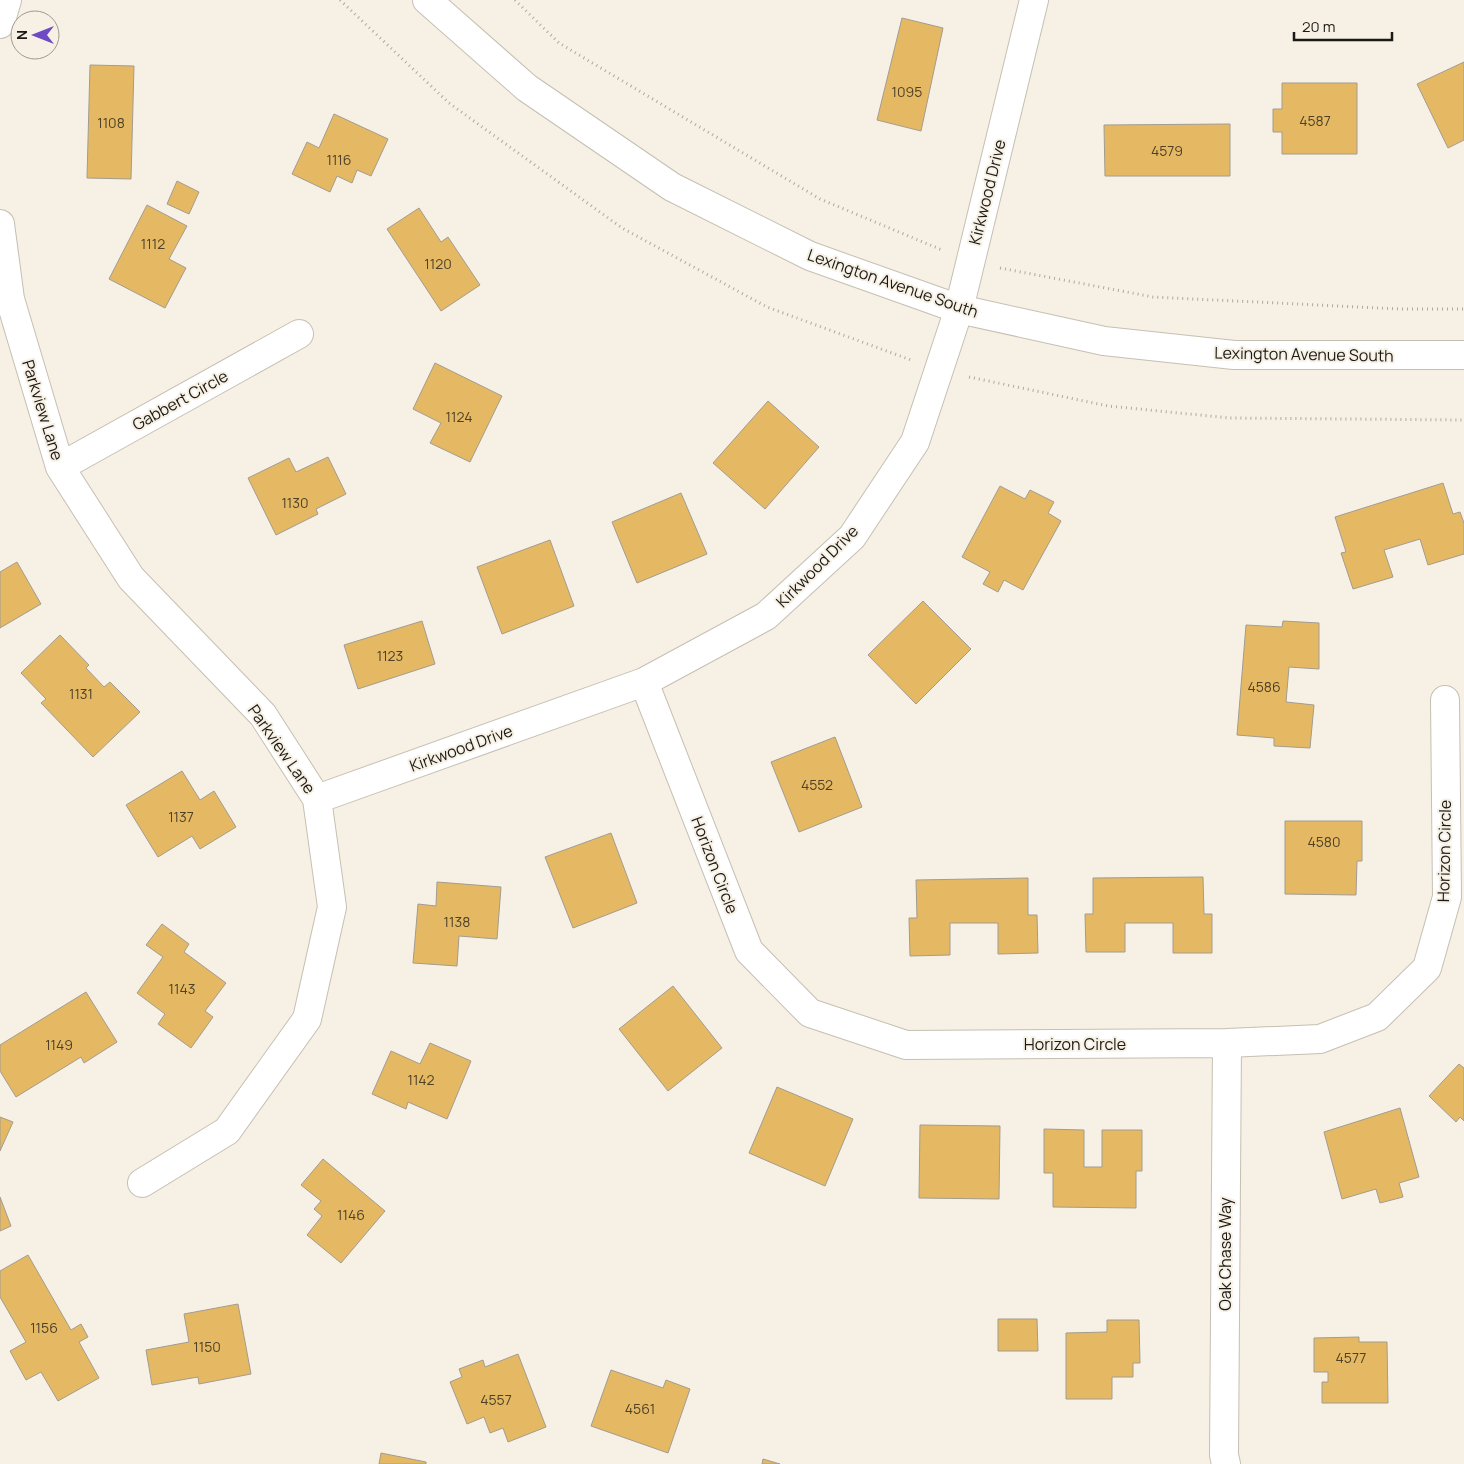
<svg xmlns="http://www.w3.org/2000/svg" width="1464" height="1464" viewBox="0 0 1464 1464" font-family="Manrope,sans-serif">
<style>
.building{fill:#e5b963;stroke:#a29c90}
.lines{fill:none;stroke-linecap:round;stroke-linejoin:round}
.street-casing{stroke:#c6bfb3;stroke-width:30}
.secondary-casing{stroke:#c6bfb3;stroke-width:30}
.path{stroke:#aea99f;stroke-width:3;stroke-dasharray:1 4;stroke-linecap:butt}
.street{stroke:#fff;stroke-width:28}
.secondary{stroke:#fff;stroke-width:28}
.labels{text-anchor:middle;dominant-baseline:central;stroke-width:4;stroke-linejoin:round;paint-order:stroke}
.number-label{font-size:14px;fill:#4e4128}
.street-label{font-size:16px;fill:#1b1915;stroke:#f7f0e4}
</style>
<rect width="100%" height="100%" fill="#f7f0e4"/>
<path class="building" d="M902,18L943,28L921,131L877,120Z
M1464,62V140L1448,148L1417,84Z
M90,65L134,66L131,179L87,178Z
M1282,83H1357V154H1282V132H1273V109H1282Z
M334,114L388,139L371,176L357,170L352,183L337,176L330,192L292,174L307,142L319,148Z
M1230,124V176H1105L1104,125Z
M177,181L199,192L189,214L167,204Z
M147,205L187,226L169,259L186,268L165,308L109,279Z
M419,208L441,242L448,237L480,285L441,311L387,229Z
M435,363L502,396L470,462L430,443L441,423L413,409Z
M768,401L819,447L765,509L713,463Z
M328,457L346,494L316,509L318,514L276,535L248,478L289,458L296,472Z
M1443,483L1453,514L1460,512L1464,523V554L1428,565L1420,539L1384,550L1393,577L1353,589L1341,553L1346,552L1335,517Z
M1000,486L1025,499L1030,490L1054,502L1048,513L1061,521L1023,590L1004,580L998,592L983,584L990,572L962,557Z
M681,493L707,554L637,583L612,522Z
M550,540L574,606L502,634L477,567Z
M17,562L41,604L0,628V572Z
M923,601L971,649L916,704L868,655Z
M422,621L435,664L358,689L344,645Z
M1283,621L1319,623V669L1289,667L1286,702L1314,705L1310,748L1274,746V738L1237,735L1246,625L1282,627Z
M60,635L89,665L86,668L104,687L110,682L140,712L93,757L41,703L46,699L21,673Z
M835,737L862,807L799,832L771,762Z
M182,771L200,800L214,791L236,827L200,849L192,836L158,857L126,805Z
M1285,821H1362V861H1357L1356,895L1285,894Z
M611,833L637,903L573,928L545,857Z
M1203,877L1204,914H1212V953H1173V923H1125V952H1086L1085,914H1093V878Z
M1028,878V915H1037L1038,953L998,954V923H950V955L910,956L909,918H917L916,880Z
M437,882L501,887L497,939L459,936L457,966L413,963L418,904L436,906Z
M162,924L189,944L184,952L226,983L205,1011L213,1017L191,1048L158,1024L165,1014L137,993L163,957L146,945Z
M673,986L722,1048L668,1091L619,1029Z
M86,992L117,1042L84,1063L81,1057L16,1097L0,1071V1045Z
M430,1043L471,1061L447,1119L408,1102L406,1109L372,1094L391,1051L420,1064Z
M1459,1064L1464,1068V1121L1460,1117L1456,1122L1429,1096Z
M777,1087L853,1119L825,1186L749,1153Z
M1400,1108L1419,1177L1399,1183L1403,1197L1380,1203L1376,1189L1342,1199L1324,1132Z
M0,1117L13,1122L0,1151Z
M920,1125L1000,1126L999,1199L919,1198Z
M1044,1129L1084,1130V1167H1102V1130H1142V1171H1136V1208L1053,1207V1173H1044Z
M323,1159L385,1211L341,1263L307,1235L322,1216L314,1209L321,1201L301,1185Z
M0,1197L11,1226L0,1231Z
M28,1255L71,1330L81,1324L88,1337L79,1342L99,1378L58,1401L41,1372L26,1380L10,1351L26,1342L0,1297V1271Z
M238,1304L251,1374L199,1384L198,1377L152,1385L146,1350L189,1342L184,1314Z
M998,1319H1037L1038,1351H998Z
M1107,1320H1139L1140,1363H1133V1377H1112V1399H1066V1333L1107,1332Z
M1359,1337V1342H1387L1388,1403H1322V1382H1328V1372H1314V1338Z
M518,1354L546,1427L508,1442L503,1428L490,1433L484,1417L467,1424L450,1382L462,1377L459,1369L483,1360L485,1367Z
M611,1370L663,1388L666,1380L690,1389L668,1453L591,1426Z
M381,1453L426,1462V1464H379Z
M763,1459L780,1464H762Z"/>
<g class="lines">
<defs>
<path id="street" d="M0,24L7,0
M0,224L10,299L60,467L131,578L263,715L317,799L332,907L307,1019L227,1131L142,1183
M60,467L299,334
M644,682L749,951L810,1013L906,1045L1227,1043L1320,1039L1377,1017L1427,968L1447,897L1445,700
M317,799L644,682L766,616L852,537L915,442L959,309L1034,0
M1226,1464L1224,1455L1227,1043"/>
<path id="secondary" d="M427,0L527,88L672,187L810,256L959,309L1104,341L1234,355H1464"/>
</defs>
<use href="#street" class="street-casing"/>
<use href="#secondary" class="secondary-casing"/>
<path class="path" d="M340,0L449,103L622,228L767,307L911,360
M515,0L559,43L820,199L942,250
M1000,268L1153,297L1400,309H1464
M969,377L1108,406L1230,418L1464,420"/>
<use href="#street" class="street"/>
<use href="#secondary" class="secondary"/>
</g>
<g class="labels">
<g class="number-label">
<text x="907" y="91">1095</text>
<text x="1315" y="120">4587</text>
<text x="111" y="122">1108</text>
<text x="1167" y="150">4579</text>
<text x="339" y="159">1116</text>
<text x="153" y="243">1112</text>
<text x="438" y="263">1120</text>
<text x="459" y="416">1124</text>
<text x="295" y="502">1130</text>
<text x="390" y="655">1123</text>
<text x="1264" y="686">4586</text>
<text x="81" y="693">1131</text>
<text x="817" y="784">4552</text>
<text x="181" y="816">1137</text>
<text x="1324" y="841">4580</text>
<text x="457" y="921">1138</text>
<text x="182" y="988">1143</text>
<text x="59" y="1044">1149</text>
<text x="421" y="1079">1142</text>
<text x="351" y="1214">1146</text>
<text x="44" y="1327">1156</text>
<text x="207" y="1346">1150</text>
<text x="1351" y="1357">4577</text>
<text x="496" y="1399">4557</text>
<text x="640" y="1408">4561</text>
</g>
<g class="street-label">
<text transform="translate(987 192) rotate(-76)">Kirkwood Drive</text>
<text transform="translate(893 283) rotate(19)">Lexington Avenue South</text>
<text transform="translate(1304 354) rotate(1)">Lexington Avenue South</text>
<text transform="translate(180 400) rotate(-29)">Gabbert Circle</text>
<text transform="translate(43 410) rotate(73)">Parkview Lane</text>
<text transform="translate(817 566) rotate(-45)">Kirkwood Drive</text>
<text transform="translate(461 748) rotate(-20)">Kirkwood Drive</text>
<text transform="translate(282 749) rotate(55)">Parkview Lane</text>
<text transform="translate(1444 851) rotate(-89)">Horizon Circle</text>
<text transform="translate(715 865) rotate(69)">Horizon Circle</text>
<text x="1075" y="1044">Horizon Circle</text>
<text transform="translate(1225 1254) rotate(-90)">Oak Chase Way</text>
</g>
</g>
<g transform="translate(35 35) rotate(270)"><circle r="24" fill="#f7f0e4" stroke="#9f9a91"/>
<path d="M0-4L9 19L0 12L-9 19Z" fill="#6e4bc4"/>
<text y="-8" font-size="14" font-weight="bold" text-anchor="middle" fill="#1b1915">N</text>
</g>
<path d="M1294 32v8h98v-8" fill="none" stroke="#1b1915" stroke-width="2.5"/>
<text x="1302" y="32" font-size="15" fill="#1b1915" stroke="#f7f0e4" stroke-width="4" paint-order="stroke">20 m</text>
</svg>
